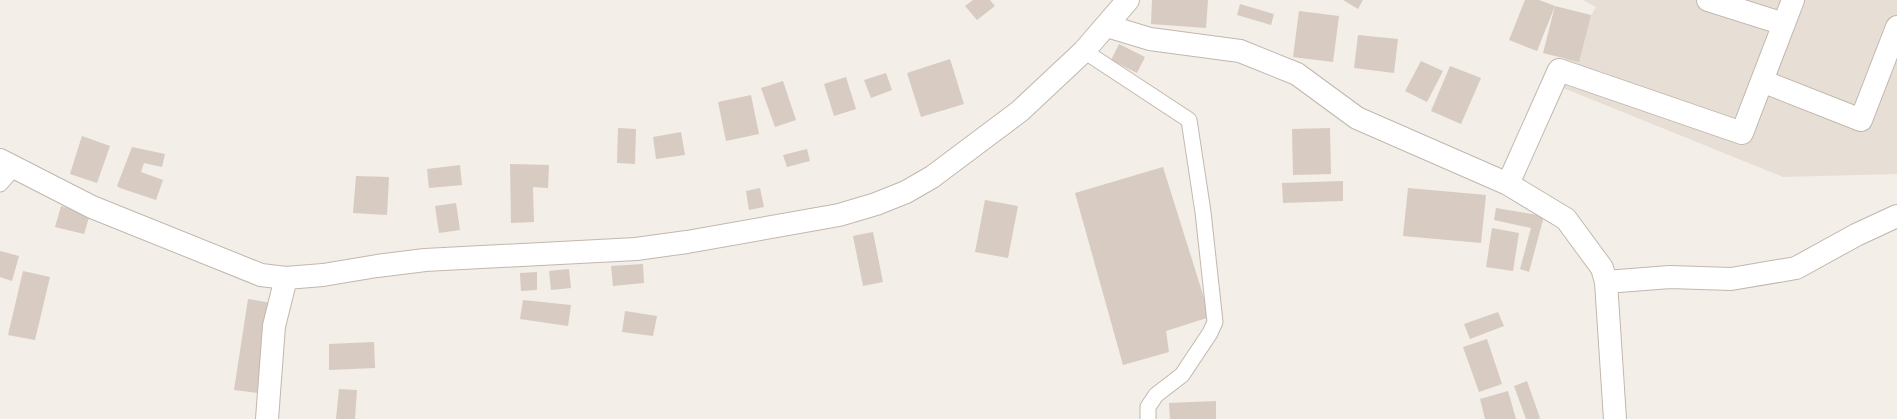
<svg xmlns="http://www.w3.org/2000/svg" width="1897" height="419" viewBox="0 0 1897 419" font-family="'Public Sans',sans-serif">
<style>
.residential{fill:#e7dfd6}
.building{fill:#d8cbc1}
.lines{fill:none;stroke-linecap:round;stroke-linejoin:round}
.service-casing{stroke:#c2b7ae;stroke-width:17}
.minor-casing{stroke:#c2b7ae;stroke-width:24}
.tertiary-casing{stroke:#c2b7ae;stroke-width:24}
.service{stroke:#fff;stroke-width:15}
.minor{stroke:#fff;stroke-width:22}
.tertiary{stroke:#fff;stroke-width:22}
</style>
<rect width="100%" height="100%" fill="#f3eee8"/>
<path class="residential" d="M1583,0H1897V174L1783,177L1551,83L1596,7Z"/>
<path class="building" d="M973,0H990L995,6L977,20L965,6Z
M1152,0H1208L1206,28L1151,24Z
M1343,0H1363L1358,9Z
M1525,0H1539L1555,6L1537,51L1509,40Z
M1240,4L1274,14L1271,25L1237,15Z
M1555,6L1591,15L1579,62L1543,53Z
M1299,11L1339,16L1333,62L1293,57Z
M1358,35L1398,39L1394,73L1354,68Z
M1119,44L1145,57L1137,73L1111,60Z
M950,59L964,104L921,117L907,73Z
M1421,61L1443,71L1427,102L1405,91Z
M1450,66L1481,78L1461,124L1431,111Z
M886,73L892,90L871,98L864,80Z
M846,77L856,109L834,116L824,84Z
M783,81L796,120L775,127L761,88Z
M751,95L759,134L726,141L718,102Z
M618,128L636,129L635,164L617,163Z
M1330,128L1331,174L1293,175L1292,129Z
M681,132L685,155L656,159L653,137Z
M82,136L110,146L97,183L70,174Z
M132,147L165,154L162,167L144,163L141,172L163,180L156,200L120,188L117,186Z
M807,149L810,161L787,167L783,155Z
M510,164L549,165L548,188L533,187L534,222L511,223Z
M460,165L462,185L429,188L427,169Z
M1163,167L1210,317L1166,331L1169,352L1123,365L1075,193Z
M356,176L389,177L387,215L353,213Z
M1343,181V201L1283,203L1282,183Z
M760,188L764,207L749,210L746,191Z
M1408,188L1486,195L1481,243L1403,236Z
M985,200L1018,206L1008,258L975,252Z
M456,203L460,230L439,233L435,206Z
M61,206L90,214L84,234L55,227Z
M1496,208L1544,216L1529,272L1520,269L1531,228L1494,220Z
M1492,228L1519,233L1513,271L1486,267Z
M873,232L883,282L863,286L853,236Z
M0,251L19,256L12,281L0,277Z
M643,264L644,283L613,286L611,266Z
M569,269L571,288L551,290L549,271Z
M23,271L50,277L35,340L8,335Z
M537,272V290L521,291L520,273Z
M248,299L272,303L258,393L234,390Z
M523,300L571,305L568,326L520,319Z
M625,311L657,316L653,336L622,332Z
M1498,312L1504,326L1470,339L1464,324Z
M1487,339L1502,384L1479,392L1463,347Z
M374,342L375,368L329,370V344Z
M1527,381L1540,418L1538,419H1526L1514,386Z
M339,389L357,390L355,419H336Z
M1508,391L1516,419H1485L1480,399Z
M1216,401V419H1170L1169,403Z"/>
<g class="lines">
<defs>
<path id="service" d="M1084,51L1189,120L1203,212L1215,322L1210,333L1182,375L1156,395L1148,407V419
M0,184L14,168"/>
<path id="minor" d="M1708,0L1784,24
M1107,26L1150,39L1240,51L1297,74L1357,118L1508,184L1566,219L1602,268L1606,282L1615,419
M1762,81L1861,120L1897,27
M1508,184L1559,70L1742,133L1793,0
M1606,282L1670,277L1731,279L1796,268L1856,235L1897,216
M267,419L274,326L286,278"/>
<path id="tertiary" d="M0,160L92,207L261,275L286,278L323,275L377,266L425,260L636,249L687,242L839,215L876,204L906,192L932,177L1020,111L1084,51L1128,0"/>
</defs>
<use href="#service" class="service-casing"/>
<use href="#minor" class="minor-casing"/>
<use href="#tertiary" class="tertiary-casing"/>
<use href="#service" class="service"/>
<use href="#minor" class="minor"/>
<use href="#tertiary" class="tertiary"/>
</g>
</svg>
